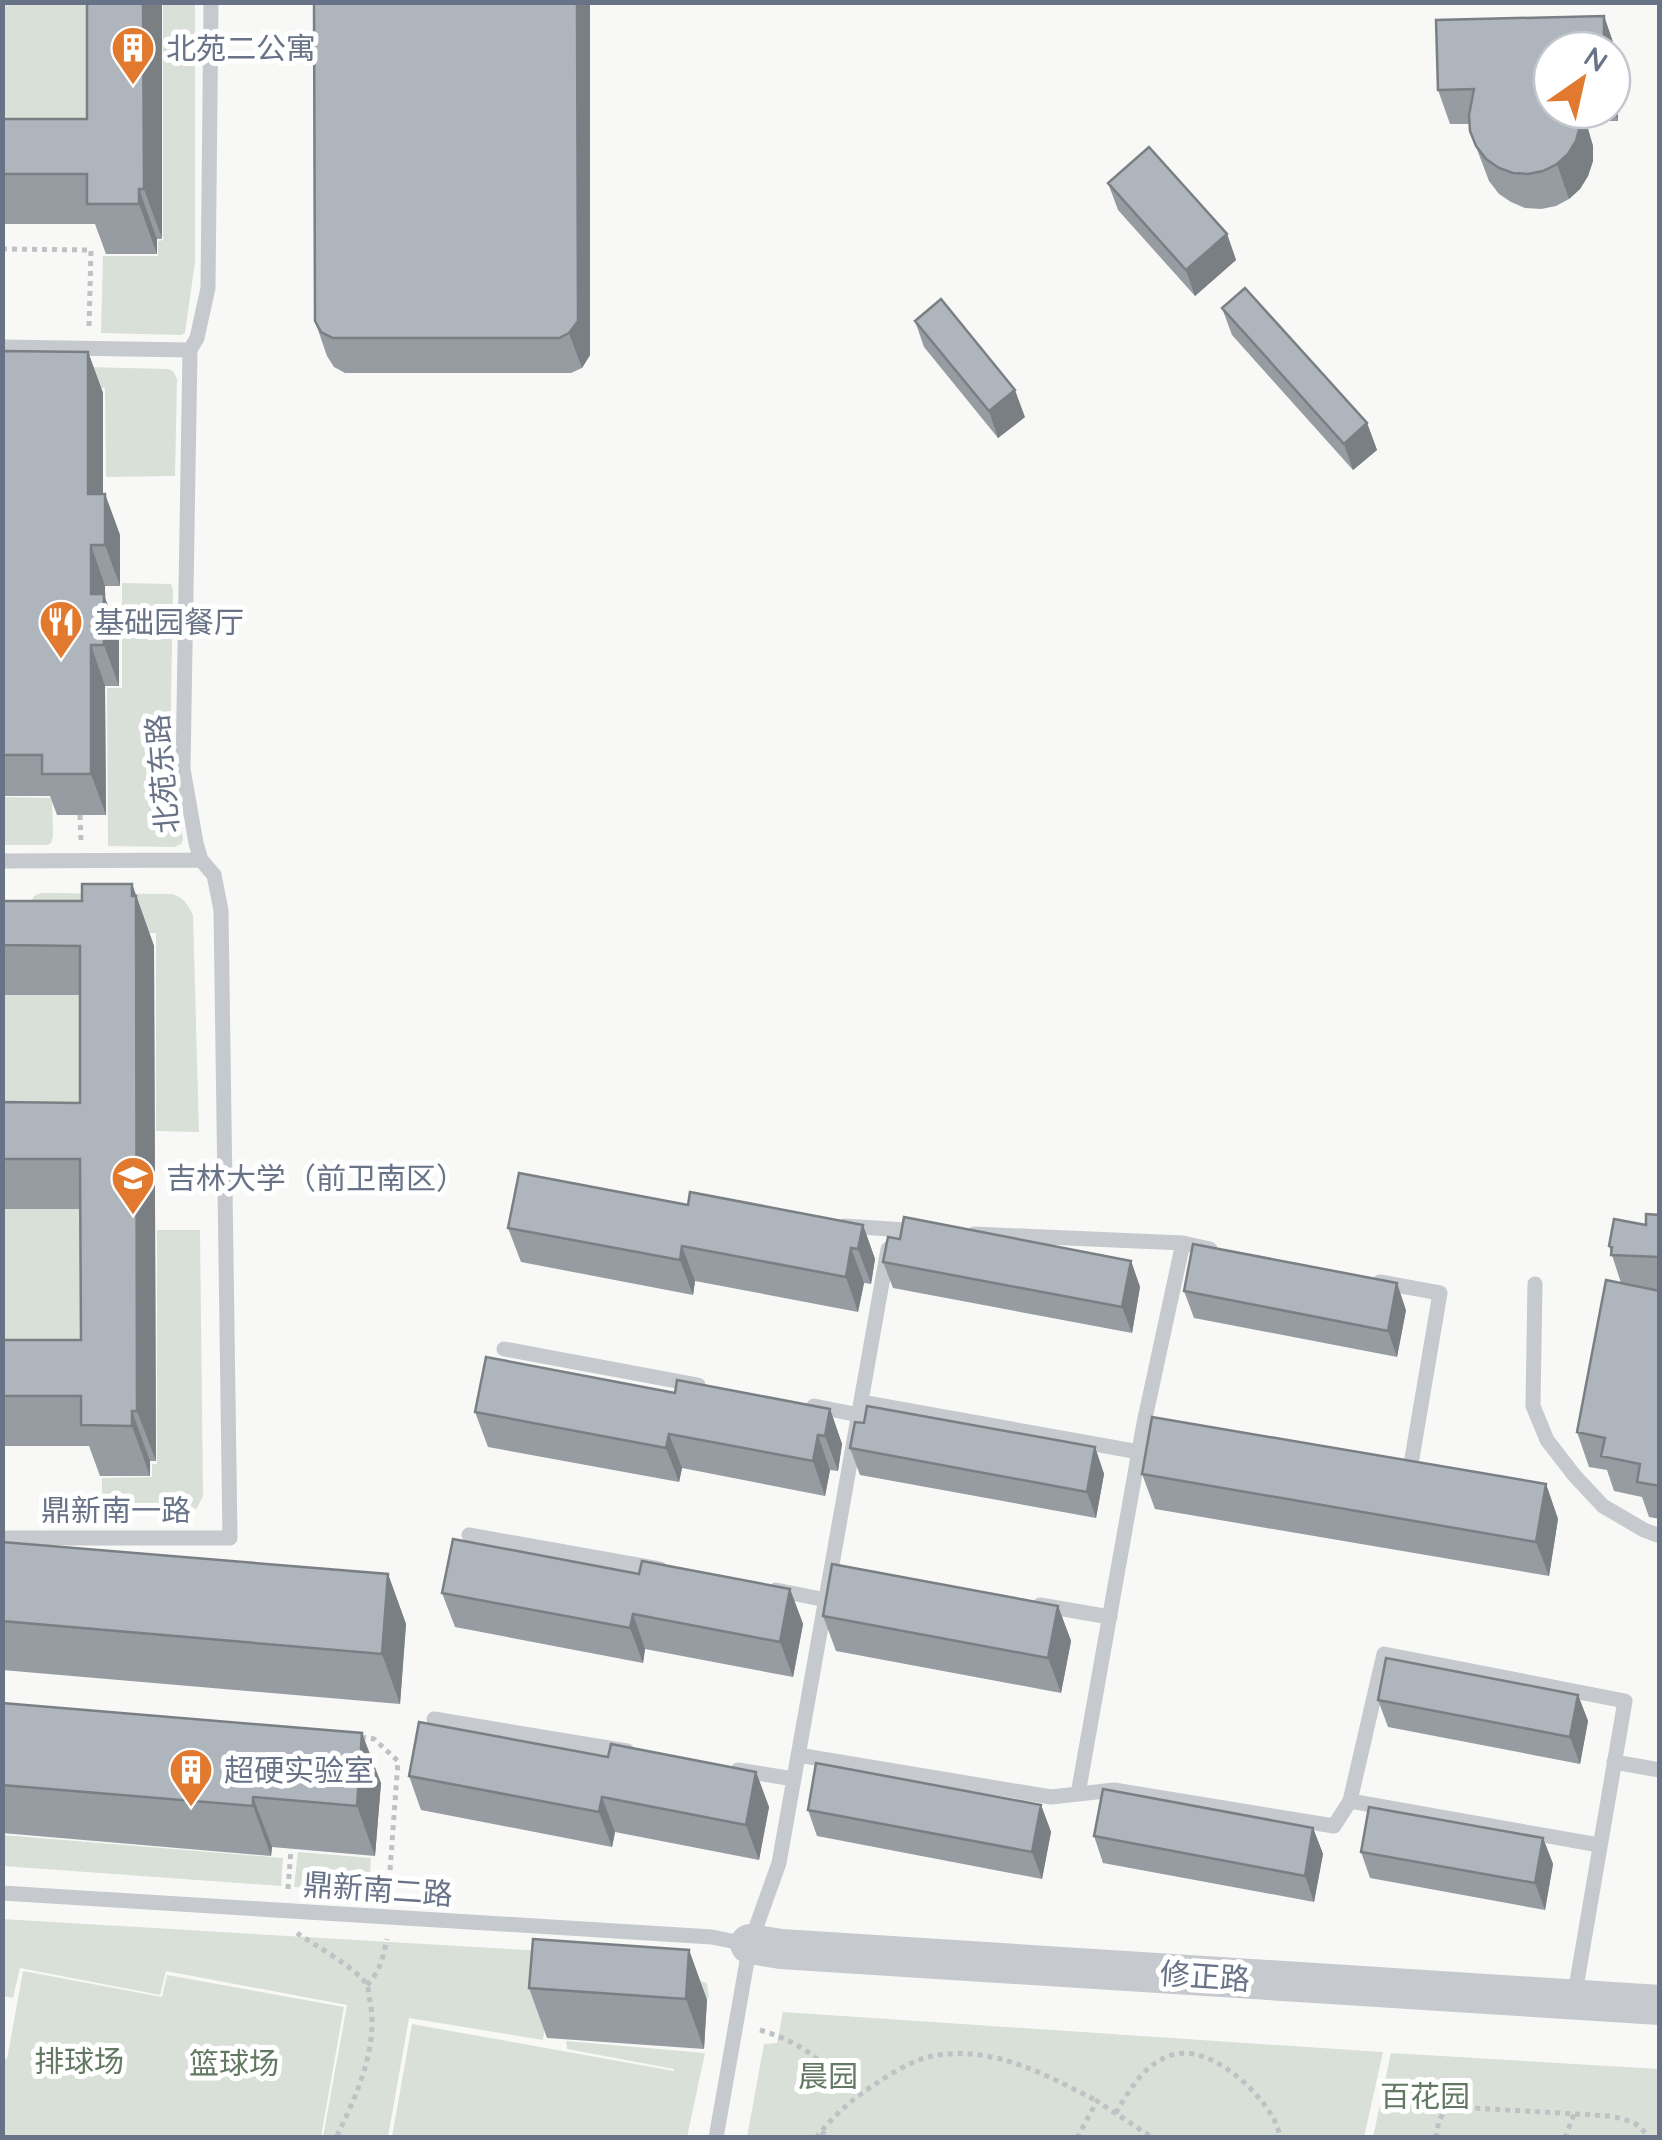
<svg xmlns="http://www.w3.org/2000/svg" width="1662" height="2140" viewBox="0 0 1662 2140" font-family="Quicksand,'Noto Sans SC',sans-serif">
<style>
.green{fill:#d9e0d7}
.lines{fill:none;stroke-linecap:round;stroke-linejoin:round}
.path{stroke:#c0c1c4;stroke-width:5;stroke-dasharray:5 5;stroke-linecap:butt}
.service{stroke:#c6c9cd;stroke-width:15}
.tertiary{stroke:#c6c9cd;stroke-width:40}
.wall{fill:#969ca2;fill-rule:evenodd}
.shaded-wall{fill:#7a7f84}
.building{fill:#afb5bc;stroke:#7a7f84;stroke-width:2.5}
.labels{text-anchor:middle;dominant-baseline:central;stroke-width:10;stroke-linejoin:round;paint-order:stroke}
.poi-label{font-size:30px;fill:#687387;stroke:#fff;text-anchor:start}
.street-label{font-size:30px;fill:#687387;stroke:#fff}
.park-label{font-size:30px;fill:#637963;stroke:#fff}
</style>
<rect width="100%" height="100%" fill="#f8f9f6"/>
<path class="green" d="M2,3H105V190L3,169Z
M163,3H195V262L185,333L181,335L101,333L103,256H158V241L163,240Z
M3,365L168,369L173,371L177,379L175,476L106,477L105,388H3Z
M122,583L171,584L173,590L170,756L183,839L181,844L174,847L108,846L107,688H122Z
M2,797L52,798L53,836L51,843L47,845H3Z
M41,893L172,894C185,898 187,904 193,915L199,1132L156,1131V933H99L30,905L34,896Z
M78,975L98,1165L3,1153V995Z
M80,1198L99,1412L3,1390V1209H79Z
M157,1230H200L203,1496L197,1508L191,1512H111L102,1505V1478L152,1477V1464H157Z
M3,1835L283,1858L281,1886L3,1866Z
M298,1852L371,1858L369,1892L294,1887Z
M2,1919L679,1959L693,1979L707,1983L709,1998L550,1987L543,2040L409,2018L388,2137H323L347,2005L166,1971L160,1995L20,1968L13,1998L3,1996Z
M23,1971L162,1997L167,1975L344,2007L321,2137H3V2059H7Z
M783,2012L1382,2052H1383L1364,2137H747L764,2044L777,2043Z
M412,2024L674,2071V2069L567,2049L566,2041L705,2053L687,2137H392Z
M1391,2053L1659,2069V2137H1373Z"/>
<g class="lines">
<path class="path" d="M2,249L91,250L89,328
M80,815L81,842
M361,1737L374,1739L398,1761L388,1898
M288,1889L291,1849
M297,1933C313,1944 358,1969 367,1985C369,1990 369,1996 370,2001C379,2047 356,2097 336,2138
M367,1985C380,1972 383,1957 387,1939
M760,2030C809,2045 821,2063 858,2095
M1116,2113C1129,2090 1144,2065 1169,2056C1207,2042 1254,2086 1272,2116C1276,2122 1278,2130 1281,2138
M821,2132L831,2138
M816,2138C833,2115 856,2096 880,2081C894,2072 912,2061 928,2057C989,2043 1045,2074 1097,2101
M1077,2138L1097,2101L1153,2138
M1436,2138L1439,2120L1445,2111L1456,2107L1610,2116C1626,2120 1640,2121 1648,2138
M1565,2138L1574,2114"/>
<path class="service" d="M2,347L190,350
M2,861L201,860
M844,1226L921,1231
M974,1234L1183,1243L1210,1249
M1380,1282L1440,1293L1410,1470L1399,1468
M1535,1284L1533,1406L1547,1440L1574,1475L1603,1506L1644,1530L1660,1536
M504,1349L698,1385
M861,1402L1139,1452
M814,1406L859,1415
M469,1535L660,1569
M2,1538H230L221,910L214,875L201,860L196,843L183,769L190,350L197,338L208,288L211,2
M776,1590L826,1600
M1040,1605L1110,1617
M434,1719L627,1751
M798,1755L1051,1797L1114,1790L1334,1826L1350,1801L1599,1845
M1614,1762L1660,1770
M738,1770L794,1779
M1078,1794L1144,1423L1183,1243
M1350,1801L1384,1654L1625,1701L1574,1999
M2,1893L712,1937L746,1944
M716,2138L750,1944L779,1863L888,1249"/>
<path class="tertiary" d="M750,1944L781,1949L1660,2005"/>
</g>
<path class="wall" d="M87,2L162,239H157V254H106L95,224H2V119H87Z
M314,2L590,355L582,368L571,373H345L334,367L327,356L315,321Z
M1604,16L1616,51L1618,121H1586L1593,146V161L1588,176L1580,189L1569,199L1556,206L1541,209L1525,208L1511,202L1499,194L1489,181L1470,131L1469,124H1450L1438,90ZM1552,50H1612V110H1552Z
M1108,183L1227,234L1236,260L1195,296L1118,210Z
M1222,308L1367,423L1377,450L1353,470L1232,335Z
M915,321L1025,417L998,438L924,347Z
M2,351L88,352L103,393V494H105L120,535V586H105V598L119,635V686H105L106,815H57L50,796H2Z
M132,884L154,946L156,1461H150V1476H100L89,1446H2V1340H81L80,1209H2V1102L80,1103V995H2V901H82Z
M688,1205L863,1225L875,1259L871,1284L864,1283L858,1312L695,1281L693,1295L521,1262L508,1228Z
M1660,1215V1519L1649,1517L1642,1497L1614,1491L1607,1470L1589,1467L1577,1432L1621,1283L1609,1246Z
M1131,1261L1140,1287L1132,1333L893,1288L883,1262Z
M1184,1291L1406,1310L1397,1357L1194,1318Z
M675,1393L830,1409L842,1444L838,1471L830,1470L825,1496L682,1468L679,1482L488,1447L475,1412Z
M864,1423L1095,1447L1104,1474L1096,1518L860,1475L850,1448Z
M1142,1474L1546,1484L1558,1519L1549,1576L1155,1509Z
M2,1542L388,1574L406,1624L400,1704L2,1670Z
M639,1574L790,1589L803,1624L793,1677L645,1649L643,1663L455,1627L442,1593Z
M1058,1606L1071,1641L1061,1693L836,1651L823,1616Z
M1578,1695L1588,1721L1580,1764L1388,1727L1378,1700Z
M2,1703L381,1783L375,1856L272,1847L271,1856L2,1833Z
M608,1757L756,1772L769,1807L759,1860L615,1832L612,1847L421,1810L409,1776Z
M1041,1805L1051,1832L1042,1879L817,1836L808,1810Z
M1313,1828L1323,1854L1314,1902L1103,1863L1094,1836Z
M1543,1838L1553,1864L1545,1910L1370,1878L1361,1852Z
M689,1950L707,2000L704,2049L547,2038L529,1988Z"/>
<path class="shaded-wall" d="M143,2H162V239L144,189Z
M577,2H590V355L582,368L569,333Z
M1604,16L1616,51L1618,121L1612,104V50H1604Z
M1580,110H1582L1593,146V161L1588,176L1580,189L1569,199L1557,164Z
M139,189L157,239V254L139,204Z
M1227,234L1236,260L1195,296L1186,270Z
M88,352L103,393V535L88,494Z
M1015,390L1025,417L998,438L989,411Z
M1367,423L1377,450L1353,470L1344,444Z
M105,494L120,535V586L105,545Z
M91,545L105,586V598L119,635V686L104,645L91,594Z
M91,645L105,686L106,815L91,774Z
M132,884L154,946L156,1461L137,1411Z
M863,1225L875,1259L871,1284L858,1249Z
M682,1246L695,1281L693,1295L680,1260Z
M851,1248L864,1283L858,1312L846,1277Z
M1131,1261L1140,1287L1132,1333L1122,1307Z
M1397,1283L1406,1310L1397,1357L1388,1331Z
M830,1409L842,1444L838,1471L825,1436Z
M132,1411L150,1461V1476L132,1426Z
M669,1434L682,1468L679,1482L666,1448Z
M818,1435L830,1470L825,1496L813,1461Z
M1095,1447L1104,1474L1096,1518L1087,1492Z
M1546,1484L1558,1519L1549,1576L1536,1542Z
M388,1574L406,1624L400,1704L382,1654Z
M790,1589L803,1624L793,1677L780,1642Z
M1058,1606L1071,1641L1061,1693L1048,1658Z
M633,1614L645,1649L643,1663L630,1628Z
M1578,1695L1588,1721L1580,1764L1570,1737Z
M362,1733L381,1783L375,1856L357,1806Z
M756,1772L769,1807L759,1860L746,1825Z
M253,1797L272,1847L271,1856L253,1806Z
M602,1797L615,1832L612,1847L599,1812Z
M1041,1805L1051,1832L1042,1879L1032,1852Z
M1313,1828L1323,1854L1314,1902L1305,1876Z
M1543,1838L1553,1864L1545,1910L1535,1883Z
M689,1950L707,2000L704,2049L686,1999Z"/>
<path class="building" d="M87,2H143L144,189H139V204H87V174H2V119H87Z
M314,2H577L578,321L569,333L559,338H333L321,332L315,321Z
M1604,16V50H1552V110L1580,111V126L1576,141L1568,154L1557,164L1543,171L1528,174L1513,173L1499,168L1486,159L1476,146L1470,131L1469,115L1474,89L1438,90L1436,20Z
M1149,147L1227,234L1186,270L1108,183Z
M1245,288L1367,423L1344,444L1222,308Z
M941,299L1015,390L989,411L915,321Z
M2,351L88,352V494H105V545H91V594H104V645H91V774H42V755H2Z
M82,884H132V896H136L137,1411H132V1426L81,1425V1396H2V1340H81L80,1159H2V1102L80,1103V946L2,945V901H82Z
M519,1173L688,1205L690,1192L863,1225L858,1249L851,1248L846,1277L682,1246L680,1260L508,1228Z
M1646,1214L1660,1215V1257L1611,1255L1612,1247L1609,1246L1614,1219L1646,1225Z
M904,1217L1131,1261L1122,1307L883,1262L888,1237L900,1239Z
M1193,1244L1397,1283L1388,1331L1184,1291Z
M1606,1280L1660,1291V1486L1637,1482L1640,1464L1601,1456L1605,1438L1577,1432Z
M486,1357L675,1393L677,1380L830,1409L825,1436L818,1435L813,1461L669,1434L666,1448L475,1412Z
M867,1406L1095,1447L1087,1492L850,1448L855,1422L864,1423Z
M1152,1417L1546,1484L1536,1542L1142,1474Z
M453,1539L639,1574L642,1561L790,1589L780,1642L633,1614L630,1628L442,1593Z
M2,1542L388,1574L382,1654L2,1621Z
M832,1564L1058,1606L1048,1658L823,1616Z
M1386,1658L1578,1695L1570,1737L1378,1700Z
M2,1703L362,1733L357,1806L253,1797V1806L2,1785Z
M419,1722L608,1757L611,1744L756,1772L746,1825L602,1797L599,1812L409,1776Z
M816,1763L1041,1805L1032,1852L808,1810Z
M1103,1789L1313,1828L1305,1876L1094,1836Z
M1369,1807L1543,1838L1535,1883L1361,1852Z
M533,1939L689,1950L686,1999L529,1988Z"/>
<defs>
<symbol id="building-pin" viewBox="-11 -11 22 30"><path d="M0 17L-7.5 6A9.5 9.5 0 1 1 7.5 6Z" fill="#e17a2e" stroke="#fff"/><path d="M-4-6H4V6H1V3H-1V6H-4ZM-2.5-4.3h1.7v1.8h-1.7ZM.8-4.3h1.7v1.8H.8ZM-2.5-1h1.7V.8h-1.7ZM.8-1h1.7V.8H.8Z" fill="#fff"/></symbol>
<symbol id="restaurant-pin" viewBox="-11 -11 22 30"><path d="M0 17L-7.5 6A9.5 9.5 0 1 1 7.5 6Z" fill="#e17a2e" stroke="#fff"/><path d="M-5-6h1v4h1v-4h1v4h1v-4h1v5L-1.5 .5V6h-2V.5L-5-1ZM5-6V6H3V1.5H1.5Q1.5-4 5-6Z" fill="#fff"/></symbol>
<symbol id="university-pin" viewBox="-11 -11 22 30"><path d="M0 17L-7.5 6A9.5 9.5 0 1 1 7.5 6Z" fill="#e17a2e" stroke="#fff"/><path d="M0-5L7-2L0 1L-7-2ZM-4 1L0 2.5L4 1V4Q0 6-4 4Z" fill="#fff"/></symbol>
</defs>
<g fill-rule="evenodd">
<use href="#building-pin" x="108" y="23" width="50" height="68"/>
<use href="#restaurant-pin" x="36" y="597" width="50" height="68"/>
<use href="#university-pin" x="108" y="1153" width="50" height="68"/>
<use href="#building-pin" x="166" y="1745" width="50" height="68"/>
</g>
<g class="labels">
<g class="poi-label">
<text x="166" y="48">北苑二公寓</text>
<text x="94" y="622">基础园餐厅</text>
<text x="166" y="1178">吉林大学（前卫南区）</text>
<text x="224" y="1770">超硬实验室</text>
</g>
<g class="street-label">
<text transform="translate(162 774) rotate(-95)">北苑东路</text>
<text x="116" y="1510">鼎新南一路</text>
<text transform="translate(378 1889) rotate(4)">鼎新南二路</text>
<text transform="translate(1205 1976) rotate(4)">修正路</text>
</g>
<g class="park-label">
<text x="79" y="2061">排球场</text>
<text x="234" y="2063">篮球场</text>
<text x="828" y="2076">晨园</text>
<text x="1425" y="2096">百花园</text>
</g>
</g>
<rect width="1662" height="2140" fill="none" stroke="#687387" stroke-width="10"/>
<g transform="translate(1582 80) rotate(34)"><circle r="48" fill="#ffffff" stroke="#c3c7cf" stroke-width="2.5"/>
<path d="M0-8L18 38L0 25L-18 38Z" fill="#e17a2e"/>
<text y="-15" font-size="28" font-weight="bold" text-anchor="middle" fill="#687387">N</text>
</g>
</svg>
